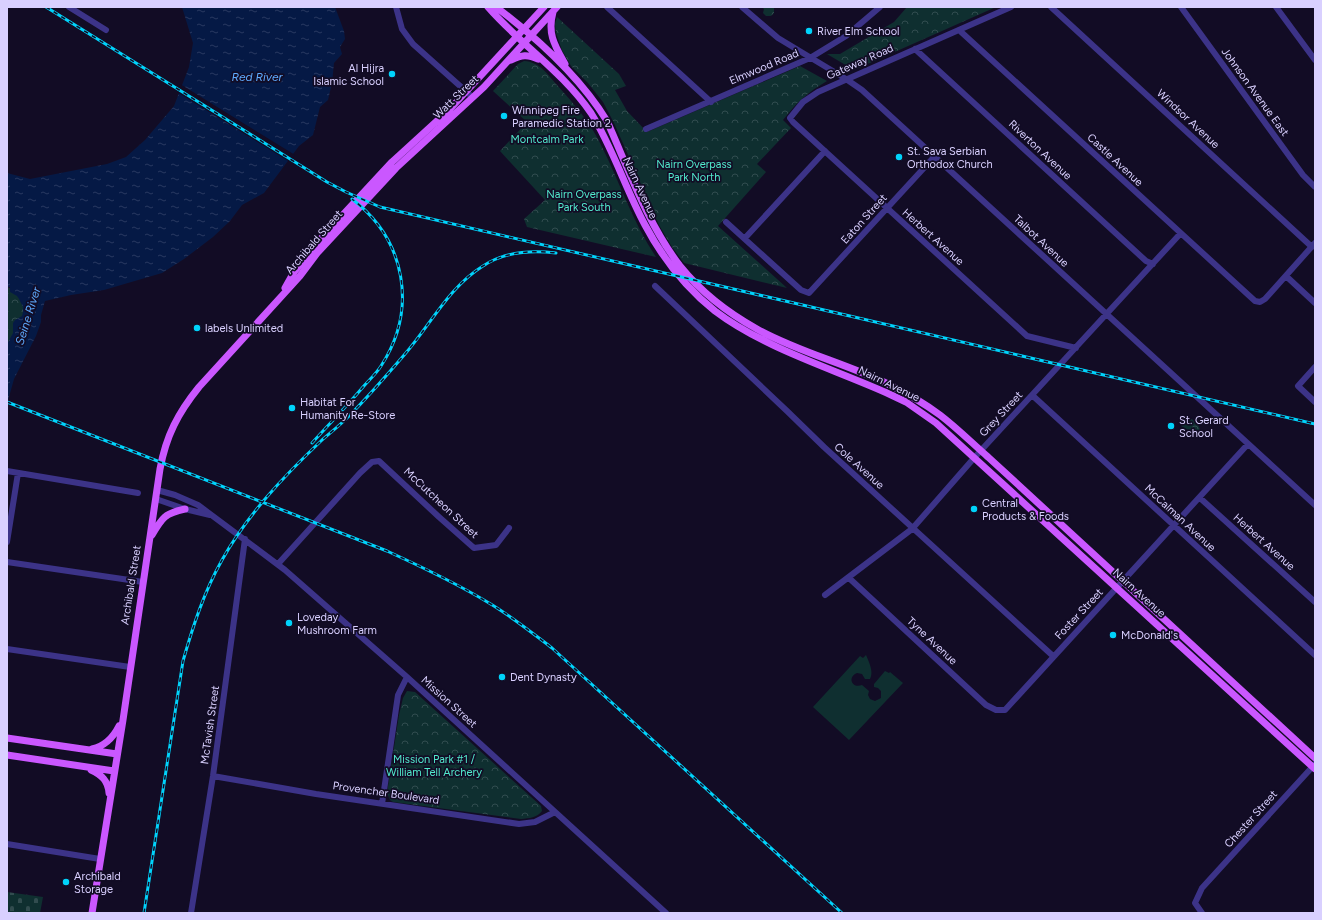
<svg xmlns="http://www.w3.org/2000/svg" width="1322" height="920" viewBox="0 0 1322 920" font-family="Figtree,sans-serif">
<style>
.grass{fill:#0f2f30}
.forest{fill:url(#forest-crowns)}
.cemetery{fill:url(#cemetery-stones)}
.water{fill:url(#water-ripples)}
.pier{fill:#120c25}
.lines{fill:none;stroke-linecap:round;stroke-linejoin:round}
.minor{stroke:#3c3388;stroke-width:6}
.major{stroke:#ca57ff;stroke-width:7}
.rail-casing{stroke:#00d3fb;stroke-width:3}
.rail{stroke:#120c25;stroke-width:1.5;stroke-dasharray:4.5;stroke-linecap:butt}
.poi-dot{fill:#00d3fb;stroke:#120c25;stroke-width:1.5}
.labels{text-anchor:middle;dominant-baseline:central;stroke-width:3.5;stroke-linejoin:round;paint-order:stroke}
.poi-label{font-size:11px;fill:#d9d0ff;stroke:#120c25;text-anchor:start}
.street-label{font-size:11px;fill:#d9d0ff;stroke:#120c25}
.park-label{font-size:11px;fill:#52eacd;stroke:#120c25}
.water-label{font-size:12px;font-style:italic;fill:#5eabff;stroke:#120c25}
</style>
<defs>
<pattern id="forest-crowns" width="20" height="18" patternUnits="userSpaceOnUse"><rect width="20" height="18" fill="#0f2f30"/><path d="M2 6a3 3 0 1 1 6 0M12 15a3 3 0 1 1 6 0" fill="none" stroke="#314c4f"/></pattern>
<pattern id="cemetery-stones" width="16" height="16" patternUnits="userSpaceOnUse"><rect width="16" height="16" fill="#0f2f30"/><path d="M2 7V4a2 2 0 0 1 4 0v3zM10 15v-3a2 2 0 0 1 4 0v3z" fill="#314c4f"/></pattern>
<pattern id="water-ripples" width="26" height="14" patternUnits="userSpaceOnUse"><rect width="26" height="14" fill="#051945"/><path d="M2 4q2-2 4 0t4 0M15 11q2-2 4 0t4 0" fill="none" stroke="#293961"/></pattern>
</defs>
<rect width="100%" height="100%" fill="#120c25"/>
<path class="grass" d="M866,655C869,662 874,672 870,679H865L862,674L857,673C847,677 852,689 862,685L869,691L868,695L870,699L875,701L881,698V691L878,688L874,687V684L885,671L889,673L890,672L903,683L849,740L813,707L860,656L863,658Z"/>
<path class="forest" d="M762,7H774V13L771,16H766L763,13L764,9Z
M907,7H996L854,70L827,54H840L894,22Z
M557,17L619,74L626,86L615,90L627,111L647,132L800,66L827,81C808,92 796,103 783,120L791,128L757,164L766,172L718,226L787,288L684,263L672,247L659,225L614,123L603,102L588,83L571,66L562,50L556,33L555,24Z
M524,61C540,62 547,74 557,85C574,104 591,123 602,147C620,183 633,223 656,257L527,227L524,219L545,200L500,151L527,122L493,91L518,64Z
M7,287L32,297L7,361Z
M1188,417C1194,420 1200,425 1200,431L1199,433L1190,431L1181,426L1184,418Z
M407,691L415,692L541,806L542,811C537,818 529,818 521,819L393,802L390,800L387,793L399,715L403,698Z"/>
<path class="cemetery" d="M7,892L43,897L40,913H7Z"/>
<path class="water" d="M182,7H335L344,31L345,39L340,47L342,54L334,63L332,83L328,100L320,107L313,135L299,146L264,193L242,205L230,221L213,237L184,259L162,273L104,290L71,295L45,301L41,315V322L36,336L14,379L7,404V344L13,333V323L15,320L22,316L23,312V307L19,299L17,296L10,292V287H7V173L30,179L107,164L126,157L145,140L174,106L189,67L193,43Z"/>
<path class="pier" d="M180,84L295,155L290,162L177,92Z"/>
<g class="lines">
<path class="minor" d="M69,7L106,30
M396,7L402,29L413,44L469,94
M607,7L711,102
M742,7L778,38L846,79L862,90L1315,505
M1011,7L818,92L803,102L790,118L793,122L1027,336L1076,348
M1051,7L1312,247
M1181,7L1303,175L1315,187
M1276,7L1315,60
M959,30L1255,301L1260,302L1265,299L1315,243
M915,49L1146,261L1153,264
M646,129L810,58L846,36L880,7
M726,222L801,290L809,293L934,157
M745,238L825,151
M1286,276L1315,303
M655,286L787,411L824,447L1053,656
M1315,367L1298,386L1315,402
M1032,395L1315,655
M7,471L138,493
M157,490L175,495L198,505L285,570L407,677L666,913
M1200,498L1315,602
M156,499L185,509L210,515
M7,542L18,473
M7,562L143,582
M278,564L360,473L372,462L379,461L439,517L474,548L496,545L509,528
M849,578L986,705L996,710H1005L1248,444
M825,595L912,529L974,458L1180,234
M7,649L130,667
M213,776L316,794L519,824L535,822L555,812
M382,804L398,695L407,677
M7,844L100,859
M191,913L213,776L245,539
M1202,913L1195,903L1202,888L1315,764"/>
<path class="major" d="M488,7C520,44 563,72 591,113C613,148 625,188 645,225C662,257 686,288 715,311C764,348 831,368 887,393L906,402L936,423L1315,769
M496,7C537,38 580,77 607,121C629,170 647,223 680,266C701,292 728,313 757,329C798,352 845,363 888,384C906,393 924,403 940,415C957,428 972,443 988,457L1315,758
M553,12C547,34 555,46 565,64
M511,60C522,55 527,54 538,59
M285,288L294,272L316,244L392,162L450,109L544,7
M152,535C162,518 165,513 185,509
M7,738L117,754
M92,749C105,746 113,738 119,726
M7,755L114,771
M91,770C102,775 108,781 109,793
M92,913L123,720L160,469C166,436 178,413 199,387L300,276L318,252L396,168L484,87L557,7"/>
<defs>
<path id="rail" d="M46,7L327,182L346,192L380,207L1315,424
M7,402L387,551C422,567 456,583 489,603C511,616 531,632 552,648L842,913
M312,443C329,424 347,406 363,387C369,380 376,374 381,366C418,309 406,240 352,199
M144,913L183,661C193,626 204,592 222,560C247,515 284,476 321,441C330,433 339,426 348,417C368,397 387,375 405,354C431,324 449,287 483,266C504,252 531,250 556,253"/>
</defs>
<use href="#rail" class="rail-casing"/>
<use href="#rail" class="rail"/>
</g>
<g class="poi-dot">
<circle cx="809" cy="31" r="4"/>
<circle cx="392" cy="74" r="4"/>
<circle cx="504" cy="116" r="4"/>
<circle cx="899" cy="157" r="4"/>
<circle cx="197" cy="328" r="4"/>
<circle cx="292" cy="408" r="4"/>
<circle cx="1171" cy="426" r="4"/>
<circle cx="974" cy="509" r="4"/>
<circle cx="289" cy="623" r="4"/>
<circle cx="1113" cy="635" r="4"/>
<circle cx="502" cy="677" r="4"/>
<circle cx="66" cy="882" r="4"/>
</g>
<g class="labels">
<g class="poi-label">
<text x="817" y="31">River Elm School</text>
<text x="384" y="68" text-anchor="end">Al Hijra<tspan x="384" dy="13">Islamic School</tspan></text>
<text x="512" y="110">Winnipeg Fire<tspan x="512" dy="13">Paramedic Station 2</tspan></text>
<text x="907" y="151">St. Sava Serbian<tspan x="907" dy="13">Orthodox Church</tspan></text>
<text x="205" y="328">labels Unlimited</text>
<text x="300" y="402">Habitat For<tspan x="300" dy="13">Humanity Re-Store</tspan></text>
<text x="1179" y="420">St. Gerard<tspan x="1179" dy="13">School</tspan></text>
<text x="982" y="503">Central<tspan x="982" dy="13">Products &amp; Foods</tspan></text>
<text x="297" y="617">Loveday<tspan x="297" dy="13">Mushroom Farm</tspan></text>
<text x="1121" y="635">McDonald's</text>
<text x="510" y="677">Dent Dynasty</text>
<text x="74" y="876">Archibald<tspan x="74" dy="13">Storage</tspan></text>
</g>
<g class="street-label">
<text transform="translate(860 62) rotate(-24)">Gateway Road</text>
<text transform="translate(764 67) rotate(-23)">Elmwood Road</text>
<text transform="translate(1255 92) rotate(54)">Johnson Avenue East</text>
<text transform="translate(456 97) rotate(-44)">Watt Street</text>
<text transform="translate(1188 119) rotate(43)">Windsor Avenue</text>
<text transform="translate(1040 150) rotate(43)">Riverton Avenue</text>
<text transform="translate(1115 160) rotate(43)">Castle Avenue</text>
<text transform="translate(640 188) rotate(65)">Nairn Avenue</text>
<text transform="translate(864 219) rotate(-48)">Eaton Street</text>
<text transform="translate(933 237) rotate(42)">Herbert Avenue</text>
<text transform="translate(1041 241) rotate(43)">Talbot Avenue</text>
<text transform="translate(314 242) rotate(-49)">Archibald Street</text>
<text transform="translate(889 384) rotate(26)">Nairn Avenue</text>
<text transform="translate(1001 414) rotate(-47)">Grey Street</text>
<text transform="translate(859 466) rotate(42)">Cole Avenue</text>
<text transform="translate(441 503) rotate(43)">McCutcheon Street</text>
<text transform="translate(1180 518) rotate(43)">McCalman Avenue</text>
<text transform="translate(1264 542) rotate(42)">Herbert Avenue</text>
<text transform="translate(131 585) rotate(-81)">Archibald Street</text>
<text transform="translate(1139 593) rotate(42)">Nairn Avenue</text>
<text transform="translate(1079 614) rotate(-47)">Foster Street</text>
<text transform="translate(932 641) rotate(43)">Tyne Avenue</text>
<text transform="translate(449 702) rotate(42)">Mission Street</text>
<text transform="translate(210 725) rotate(-82)">McTavish Street</text>
<text transform="translate(386 793) rotate(8)">Provencher Boulevard</text>
<text transform="translate(1251 819) rotate(-48)">Chester Street</text>
</g>
<g class="park-label">
<text x="547" y="139">Montcalm Park</text>
<text x="694" y="164">Nairn Overpass<tspan x="694" dy="13">Park North</tspan></text>
<text x="584" y="194">Nairn Overpass<tspan x="584" dy="13">Park South</tspan></text>
<text x="434" y="759">Mission Park #1 /<tspan x="434" dy="13">William Tell Archery</tspan></text>
</g>
<g class="water-label">
<text x="257" y="77">Red River</text>
<text transform="translate(28 316) rotate(-73)">Seine River</text>
</g>
</g>
<rect width="1322" height="920" fill="none" stroke="#d9d0ff" stroke-width="16"/>
</svg>
